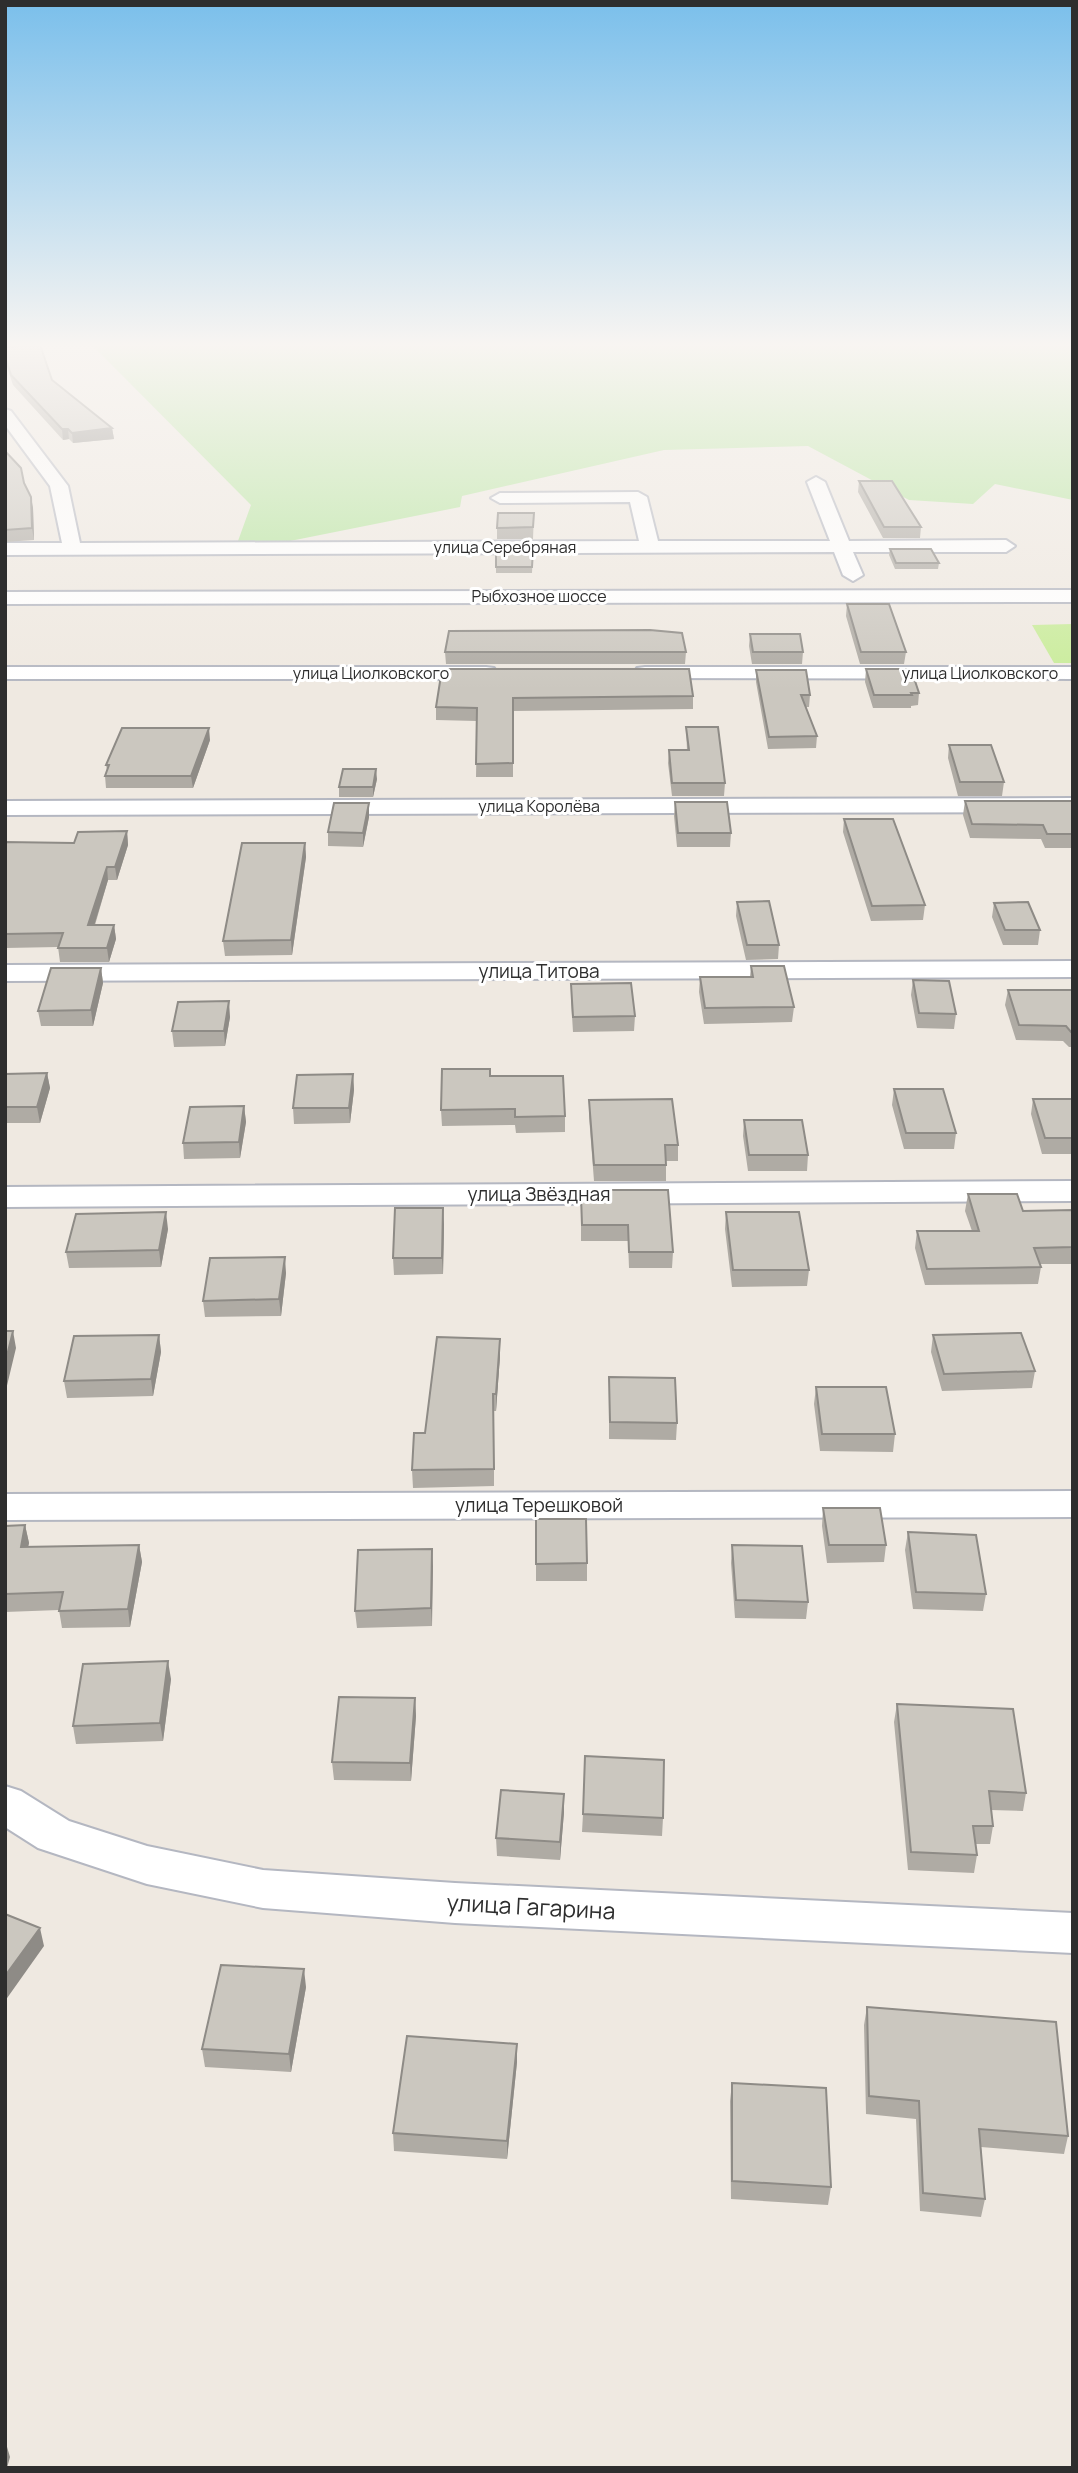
<svg xmlns="http://www.w3.org/2000/svg" width="1078" height="2473" viewBox="0 0 1078 2473" font-family="Manrope,sans-serif">
<style>
.green{fill:#b6e59e}
.pitch{fill:#c9ec9a}
.lines{fill:none;stroke-linecap:round;stroke-linejoin:round}
.minor-casing{stroke:#b4b7c1;stroke-width:4}
.minor{fill:#fff;fill-rule:evenodd}
.wall{fill:#afaba4}
.shaded-wall{fill:#8e8b86}
.building{fill:#cbc7bf;stroke:#8e8b86;stroke-width:2}
.labels{text-anchor:middle;dominant-baseline:central;stroke-width:6;stroke-linejoin:round;paint-order:stroke}
.far-street-label{font-size:16px;fill:#2e2e2e;stroke:#fff}
.street-label{font-size:19px;fill:#2e2e2e;stroke:#fff}
.near-street-label{font-size:23px;fill:#2e2e2e;stroke:#fff}
</style>
<rect width="100%" height="100%" fill="#efe9e1"/>
<path class="green" d="M91,344H1073V500L995,484L973,504L909,500L808,446L664,450L462,496L460,507L290,541H238L251,505Z"/>
<path class="pitch" d="M1073,624V663H1054L1032,625Z"/>
<g class="lines">
<defs>
<path id="minor" d="M5,409L11,411L68,486L80,543L639,541L630,502L500,503L491,498L500,493L638,492L647,497L658,541H830L807,482L816,477L825,482L849,541L1006,540L1015,546L1006,552H853L863,575L853,581L843,575L834,552L5,555V543H62L50,486L5,425Z
M1073,590V602L5,604V592Z
M5,667H486L494,668L497,673L494,678L486,679H5Z
M645,667H1073V679L637,678L634,673L637,668Z
M1073,798V812L5,815V801Z
M1073,961V977L5,981V965Z
M1073,1181V1201L5,1207V1187Z
M1073,1491V1517L5,1520V1494Z
M5,1786L21,1791L69,1821L147,1846L263,1870L455,1883L1073,1913V1953L455,1923L263,1908L147,1884L38,1848L5,1827Z"/>
</defs>
<use href="#minor" class="minor-casing"/>
<use href="#minor" class="minor"/>
</g>
<path class="wall" d="M5,347L52,380L112,428L114,439L73,443L69,439L63,440L13,385L5,361Z
M5,451L24,483L33,508L34,540L5,542Z
M859,481L921,527L920,538H883L858,492Z
M534,513L533,539H497V528Z
M890,549L939,563L938,569H895L889,555Z
M496,550H533L532,573H496Z
M847,604L906,652L904,664H860L846,616Z
M750,634L803,652L802,664H752L749,646Z
M445,652H686L685,664H446Z
M442,669L693,696V709L513,711V777H476L477,721L436,720V707Z
M866,669L919,693L918,705L911,706V708H873L865,682Z
M756,670L810,695L809,707H806L817,736L816,748L768,749L756,682Z
M686,727L725,783L724,796H672L668,763L669,750H687Z
M210,740L193,788H106L105,776L107,770L106,765Z
M949,745L1004,782L1002,796H958L948,758Z
M377,779L373,797H339V787Z
M965,801H1073V848H1045L1041,839L970,838L963,815Z
M675,802L731,833L730,847H677L674,816Z
M369,803V817L363,847L328,846V832Z
M844,819L925,905L923,920L871,921L843,832Z
M127,831L128,845L117,880H108L95,925H114L116,939L109,962H60L58,947L5,948V842L74,843Z
M305,843L306,857L292,955L225,956L223,941Z
M737,902L779,945L778,959L746,960L736,916Z
M994,903L1040,930L1038,945H1003L992,917Z
M751,966L794,1007L792,1022L704,1024L699,992L700,977H750Z
M101,968L103,983L93,1026H41L38,1011Z
M913,980L956,1014L954,1029L917,1028L911,995Z
M571,984L635,1016L634,1031L573,1032L571,999Z
M1008,990H1073V1047H1069L1063,1041L1016,1040L1005,1005Z
M230,1017L225,1046L174,1047L172,1031Z
M47,1073L50,1088L40,1123H5V1074Z
M353,1074L354,1090L350,1123L294,1124L293,1108Z
M490,1076L565,1116V1132L516,1133L515,1125L442,1126L441,1110Z
M894,1089L956,1133L954,1149H904L892,1105Z
M1033,1099H1073V1154H1042L1031,1114Z
M589,1100L678,1145V1161H666V1181H594L589,1116Z
M244,1106L246,1122L240,1158L184,1159L183,1143Z
M744,1120L808,1155L807,1171H748L743,1136Z
M596,1190L673,1252L672,1268H629L628,1241H581V1196H596Z
M968,1194L1023,1211L1073,1210V1264H1040L1041,1267L1038,1284L925,1285L915,1248L917,1231H972L965,1211Z
M726,1212L809,1270L807,1286L732,1287L725,1229Z
M444,1224L443,1274L394,1275L393,1258Z
M168,1229L161,1267L69,1268L66,1252Z
M286,1273L281,1316L205,1317L203,1301Z
M159,1335L161,1352L153,1396L67,1398L64,1381Z
M933,1335L1035,1371L1032,1388L942,1391L931,1352Z
M500,1356L496,1411H494V1486L413,1488L412,1470L425,1433Z
M609,1377L677,1423L676,1440L609,1439Z
M816,1387L895,1434L893,1452L820,1451L814,1404Z
M823,1508L886,1545L884,1562L827,1563L822,1526Z
M536,1519L587,1563V1581H536Z
M25,1525L29,1543L28,1547L139,1545L142,1562L130,1627L62,1628L59,1610L5,1612V1526Z
M908,1532L986,1594L983,1611L913,1609L905,1550Z
M732,1545L808,1602L806,1619L735,1618L731,1563Z
M432,1549V1626L357,1628L355,1611Z
M171,1679L163,1741L76,1744L73,1726Z
M415,1698L416,1716L411,1781L334,1780L332,1762Z
M897,1704L1026,1793L1023,1811L991,1810L993,1826L990,1844H976L977,1855L974,1873L908,1870L894,1722Z
M564,1812L560,1860L497,1856L496,1838Z
M583,1814L663,1818L662,1836L582,1832Z
M306,1987L291,2072L205,2067L202,2049Z
M867,2007L1068,2136L1064,2154L981,2147L985,2199L981,2217L920,2211L916,2119L866,2114L864,2025Z
M517,2044V2062L507,2159L394,2151L393,2133Z
M732,2083L831,2187L828,2205L731,2199L730,2101Z"/>
<path class="shaded-wall" d="M112,428L114,439L73,443L72,433Z
M62,429H68L69,439L63,440Z
M31,497L33,508L34,540L32,528Z
M209,728L210,740L193,788L191,776Z
M376,769L377,779L373,797V787Z
M369,803V817L363,847V833Z
M127,831L128,845L117,880L115,867Z
M305,843L306,857L292,955L291,940Z
M107,867L108,880L90,939L88,925Z
M114,925L116,939L109,962L107,948Z
M101,968L103,983L93,1026L91,1010Z
M229,1001L230,1017L225,1046L224,1031Z
M47,1073L50,1088L40,1123L37,1107Z
M353,1074L354,1090L350,1123L349,1108Z
M244,1106L246,1122L240,1158L239,1142Z
M443,1208L444,1224L443,1274L442,1258Z
M166,1212L168,1229L161,1267L159,1250Z
M285,1257L286,1273L281,1316L279,1299Z
M13,1331L16,1348L5,1394V1364Z
M159,1335L161,1352L153,1396L151,1379Z
M500,1339V1356L496,1411V1394Z
M25,1525L29,1543L24,1564L21,1547Z
M139,1545L142,1562L130,1627L128,1609Z
M432,1549L433,1566L432,1626L431,1608Z
M168,1661L171,1679L163,1741L160,1723Z
M415,1698L416,1716L411,1781L410,1763Z
M564,1794V1812L560,1860V1842Z
M40,1928L44,1946L5,2001V1976Z
M304,1969L306,1987L291,2072L289,2054Z
M517,2044V2062L507,2159V2141Z
M5,2440L10,2457L7,2468H5Z"/>
<path class="building" d="M40,345L52,380L112,428L72,433L68,429H62L11,375L5,356V347Z
M5,451L21,468L24,483L31,497L32,528L5,530Z
M859,481H892L921,527H884Z
M498,513H534L533,527L497,528Z
M890,549H931L939,563H896Z
M496,550H533L532,567H496Z
M847,604H889L906,652H861Z
M650,630L682,633L686,652H445L449,631Z
M750,634H800L803,652H753Z
M442,669H689L693,696L513,698V763L476,764L477,708L436,707Z
M866,669H911L919,693H911L912,695H874Z
M756,670H806L810,695H801L817,736L769,737Z
M686,727H718L725,783H672L669,750H689Z
M122,728H209L191,776H105L109,765H106Z
M949,745H991L1004,782H960Z
M343,769H376L373,787H339Z
M965,801H1073V834H1047L1043,825L972,824Z
M675,802H727L731,833H678Z
M334,803H369L363,833L328,832Z
M844,819H893L925,905L872,906Z
M127,831L115,867H107L88,925H114L107,948H58L63,933L5,934V842L74,843L78,832Z
M242,843H305L291,940L223,941Z
M769,901L779,945H747L737,902Z
M1028,902L1040,930H1005L994,903Z
M751,966H784L794,1007L705,1008L700,977H753Z
M51,968H101L91,1010L38,1011Z
M913,980L949,981L956,1014L919,1013Z
M631,983L635,1016L573,1017L571,984Z
M1008,990H1073V1032H1071L1066,1026L1019,1025Z
M229,1001L224,1031H172L178,1002Z
M442,1069H490V1076H563L565,1116L515,1117V1109L441,1110Z
M47,1073L37,1107H5V1074Z
M353,1074L349,1108H293L297,1075Z
M894,1089H943L956,1133H906Z
M672,1099L678,1145H665L666,1165H594L589,1100Z
M1033,1099H1073V1138H1045Z
M244,1106L239,1142L183,1143L190,1107Z
M744,1120H802L808,1155H749Z
M596,1190H668L673,1252H629L628,1225H582L581,1196H597Z
M968,1194H1017L1023,1211L1073,1210V1247L1034,1248L1041,1267L927,1269L917,1231H979Z
M395,1208H443L442,1258H393Z
M166,1212L159,1250L66,1252L76,1214Z
M726,1212H799L809,1270H733Z
M285,1257L279,1299L203,1301L210,1258Z
M5,1331H13L5,1364Z
M1021,1333L1035,1371L944,1374L933,1335Z
M159,1335L151,1379L64,1381L74,1336Z
M437,1337L500,1339L496,1394H493L494,1469L412,1470L414,1433H425Z
M609,1377L675,1378L677,1423L610,1422Z
M816,1387H886L895,1434H822Z
M823,1508H880L886,1545H829Z
M536,1519H586L587,1563L536,1564Z
M25,1525L21,1547L139,1545L128,1609L59,1611L63,1592L5,1594V1526Z
M908,1532L976,1535L986,1594L916,1592Z
M732,1545L802,1546L808,1602L736,1600Z
M432,1549L431,1608L355,1611L358,1550Z
M168,1661L160,1723L73,1726L83,1664Z
M339,1697L415,1698L410,1763L332,1762Z
M897,1704L1013,1709L1026,1793L989,1791L993,1826H973L977,1855L911,1852Z
M585,1756L664,1760L663,1818L583,1814Z
M501,1790L564,1794L560,1842L496,1838Z
M5,1914L40,1928L5,1976Z
M221,1965L304,1969L289,2054L202,2049Z
M867,2007L1056,2022L1068,2136L979,2129L985,2199L923,2193L919,2101L869,2096Z
M407,2036L517,2044L507,2141L393,2133Z
M732,2083L826,2088L831,2187L732,2181Z"/>
<linearGradient id="sky" x2="0" y2="1"><stop stop-color="#7abfeb"/><stop offset="0.5" stop-color="#f8f5f2"/><stop offset="1" stop-color="#f8f5f2" stop-opacity="0"/></linearGradient>
<rect width="1078" height="690" fill="url(#sky)"/>
<g class="labels">
<g class="far-street-label">
<text x="505" y="547">улица Серебряная</text>
<text x="539" y="596">Рыбхозное шоссе</text>
<text x="371" y="673">улица Циолковского</text>
<text x="980" y="673">улица Циолковского</text>
<text x="539" y="806">улица Королёва</text>
</g>
<g class="street-label">
<text x="539" y="971">улица Титова</text>
<text x="539" y="1194">улица Звёздная</text>
<text x="539" y="1505">улица Терешковой</text>
</g>
<g class="near-street-label">
<text transform="translate(531 1906) rotate(3)">улица Гагарина</text>
</g>
</g>
<rect width="1078" height="2473" fill="none" stroke="#2e2e2e" stroke-width="14"/>
</svg>
